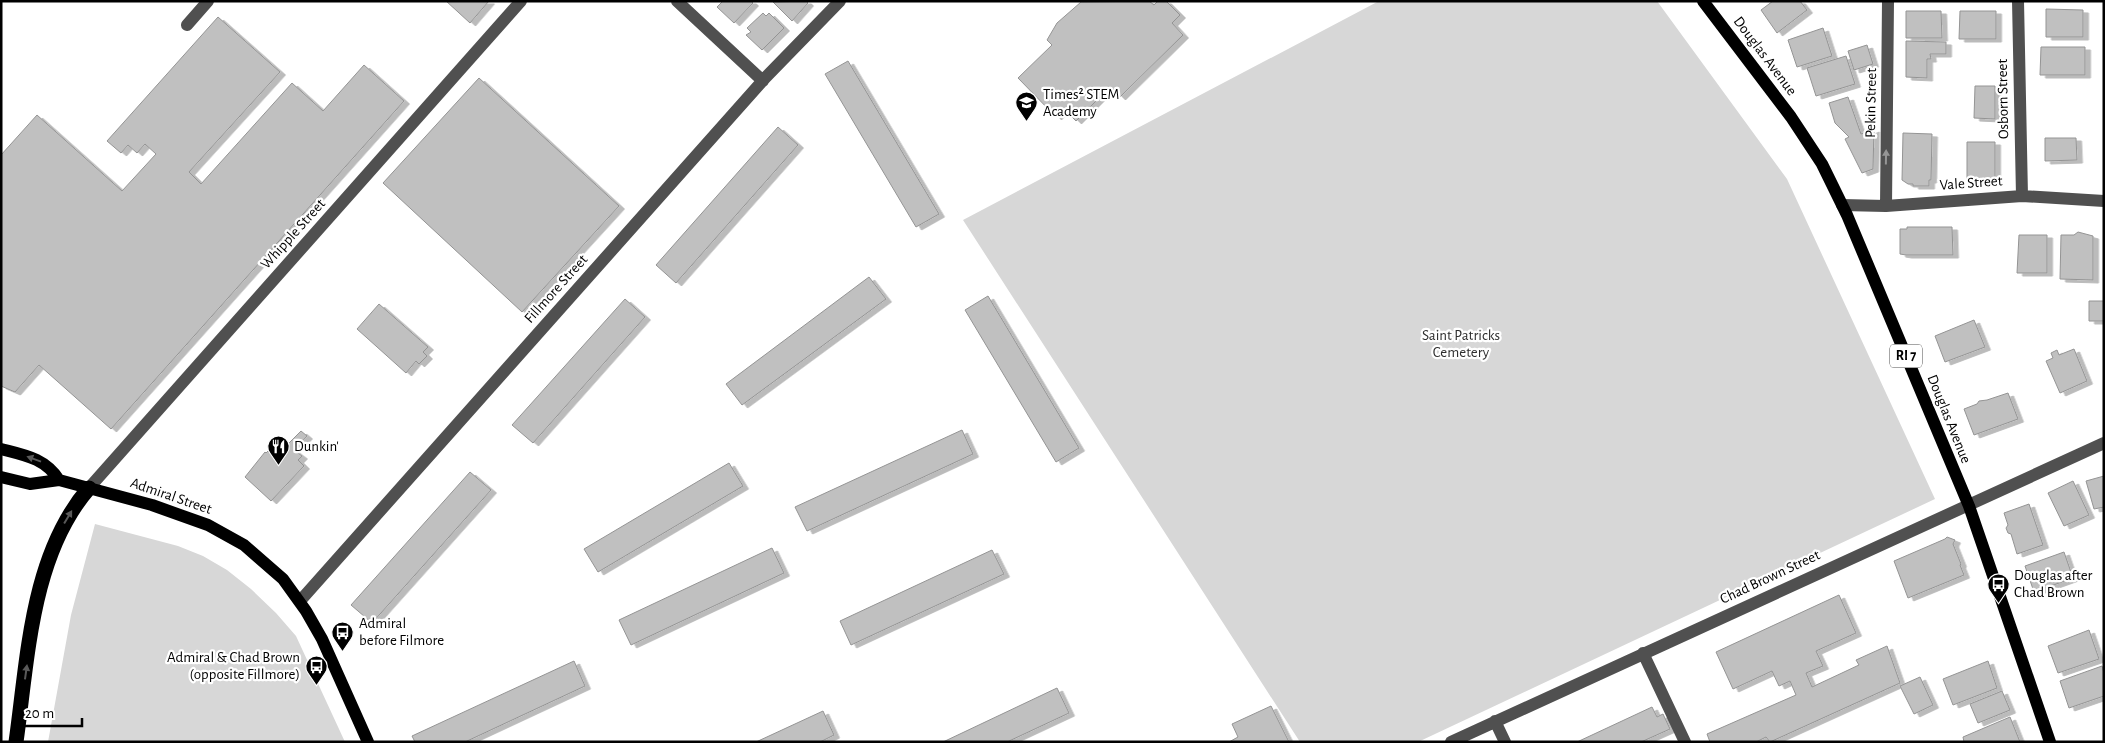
<svg xmlns="http://www.w3.org/2000/svg" width="2105" height="743" viewBox="0 0 2105 743" font-family="'Alegreya Sans',sans-serif">
<style>
.green{fill:#d7d7d7}
.building{fill:#c0c0c0;stroke:#949494;filter:url(#shadow)}
.lines{fill:none;stroke-linecap:round;stroke-linejoin:round}
.minor{stroke:#505050;stroke-width:12}
.major{stroke:#000;stroke-width:12}
.highway{stroke:#000;stroke-width:15}
.oneway{fill:#969696}
.oneway2{fill:#595959}
.labels{text-anchor:middle;dominant-baseline:central;stroke-width:4.5;stroke-linejoin:round;paint-order:stroke}
.shield{fill:#fff;stroke:#4c4c4c;stroke-width:1}
.shield-label{font-size:14px;font-weight:bold;fill:#000}
.street-label{font-size:15px;fill:#000;stroke:#fff}
.poi-label{font-size:15px;fill:#000;stroke:#fff;text-anchor:start}
.park-label{font-size:15px;fill:#2e2e2e;stroke:#fff}
</style>
<defs>
<filter id="shadow"><feDropShadow dx="5.5" dy="3" stdDeviation="0" flood-color="#0004"/></filter>
</defs>
<rect width="100%" height="100%" fill="#fff"/>
<path class="green" d="M1379,1H1657L1787,179L1935,499L1418,742H1300L963,220Z
M95,524L178,546L203,556L227,570L251,589L276,613L296,636L345,742H48L71,615Z"/>
<path class="building" d="M446,1H489L470,23Z
M723,1H751L753,3L734,23L717,7Z
M806,1L808,3L792,21L773,2Z
M1149,1L1154,5L1158,1H1166L1180,15L1172,23L1183,35L1120,97L1110,87L1076,121L1064,109L1056,117L1018,78L1052,45L1047,40L1057,23L1081,2Z
M1773,1H1800L1807,10L1777,33L1761,10Z
M2046,9L2083,10V37H2046Z
M1906,11H1941L1942,38H1906Z
M1960,11H1996V39H1959Z
M763,13L766,16L769,13L784,28L762,50L746,35L751,32L747,28Z
M218,17L280,72L189,172L201,184L292,83L323,111L364,65L404,101L111,429L39,365L15,392L1,386V155L37,115L122,191L156,154L145,144L137,153L128,145L121,153L107,141Z
M1823,28L1832,56L1797,67L1788,40Z
M1906,41L1946,42V54H1930L1931,59H1927V78L1906,77Z
M1867,45L1873,64L1854,70L1848,51Z
M2041,47H2085V75H2040Z
M1846,56L1855,84L1816,96L1807,68Z
M848,61L939,214L916,227L825,74Z
M479,78L619,206L522,312L383,183Z
M1975,86H1995V119L1974,118Z
M1848,97L1861,134L1874,129L1873,169L1862,173L1845,139L1849,137L1835,123L1829,103Z
M778,127L798,145L676,283L656,265Z
M1903,133L1932,134L1931,180H1929V186H1913V184H1908L1902,180Z
M2045,138H2076L2077,160L2045,161Z
M1967,142H1995V179L1983,182L1978,179L1967,180Z
M1907,227H1952L1953,255H1906L1900,254V229H1907Z
M2078,232L2093,236V280L2060,279L2061,235H2074Z
M2019,235H2047V273H2017Z
M869,277L886,299L742,405L726,384Z
M988,296L1079,448L1056,462L965,310Z
M625,299L645,317L533,443L512,425Z
M2089,301H2104V321H2089Z
M379,304L428,347L423,352L427,356L419,364L416,361L406,373L357,329Z
M1974,320L1985,347L1945,362L1935,336Z
M2074,349L2087,381L2060,393L2046,361L2053,358L2051,353L2057,350L2059,355Z
M2008,393L2018,419L1974,435L1964,409L1977,404L1979,401L1987,400Z
M962,430L973,454L807,531L795,507Z
M301,431L307,436L294,450L302,456L298,460L304,466L271,501L245,477L265,452L266,453L277,442L282,447L286,442L288,444Z
M729,463L743,486L598,572L584,549Z
M470,472L491,490L372,623L351,605Z
M2104,476V507L2094,509L2086,481Z
M2073,481L2089,515L2064,526L2048,493Z
M2029,504L2043,545L2017,554L2011,534L2008,533L2006,528L2008,525L2004,513Z
M1947,537L1955,540L1953,544L1961,564L1960,565L1964,575L1908,598L1894,561L1945,539Z
M772,548L784,573L631,645L619,620Z
M992,550L1004,574L851,645L840,621Z
M2064,552L2073,578L2034,592L2025,566Z
M1839,595L1856,633L1816,651L1823,666L1806,673L1812,687L1859,665L1856,660L1887,646L1900,683L1770,742L1766,737L1756,742H1710L1707,734L1796,695L1790,681L1779,686L1772,671L1733,689L1716,652Z
M2089,630L2099,659L2058,673L2048,646Z
M574,661L585,686L465,742H415L412,736Z
M1988,661L1997,688L1953,705L1943,679Z
M2102,666L2104,673V696L2069,708L2060,681Z
M1920,677L1933,705L1914,714L1900,686Z
M1057,688L1069,713L1007,742H943Z
M2002,691L2010,710L1978,723L1970,704Z
M1271,706L1289,742H1229L1238,737L1232,724Z
M1652,707L1657,717L1663,714L1670,729L1641,742H1577Z
M823,711L834,735L820,742H756Z
M2010,717L2020,742H1964L1963,737Z"/>
<g class="lines">
<path class="minor" d="M677,1L763,81
M2018,1L2022,196
M187,25L208,1
M1842,205L1886,206L2022,196L2104,201
M1886,206L1888,1
M89,488L521,1
M300,601L766,77L840,1
M1643,653L1685,742
M1495,721L1505,742
M1451,742L2104,443"/>
<path class="major" d="M1703,1L1791,117L1822,164L1847,215L1969,506L2050,742
M1,449C24,455 45,458 59,480
M1,477L30,484L59,480L152,505L208,525L244,545L283,579L306,611L322,639L368,742"/>
<path class="highway" d="M16,742C28,657 31,555 89,488"/>
</g>
<defs><path id="oneway-solid" d="M-6-.8H1V-3.2L6.5 0L1 3.2V.8H-6Z" transform="scale(1.25)"/></defs>
<use class="oneway" href="#oneway-solid" transform="translate(1886 157) rotate(-89)"/>
<g class="oneway2">
<use href="#oneway-solid" transform="translate(34 459) rotate(-160)"/>
<use href="#oneway-solid" transform="translate(68 517) rotate(-59)"/>
<use href="#oneway-solid" transform="translate(26 672) rotate(-82)"/>
</g>
<defs>
<symbol id="school-pin" viewBox="-11 -11 22 30"><path d="M0 17L-7.5 6A9.5 9.5 0 1 1 7.5 6Z" fill="#000" stroke="#fff"/><path d="M0-5L7-2L0 1L-7-2ZM-4 1L0 2.5L4 1V4Q0 6-4 4Z" fill="#fff"/></symbol>
<symbol id="restaurant-pin" viewBox="-11 -11 22 30"><path d="M0 17L-7.5 6A9.5 9.5 0 1 1 7.5 6Z" fill="#000" stroke="#fff"/><path d="M-5-6h1v4h1v-4h1v4h1v-4h1v5L-1.5 .5V6h-2V.5L-5-1ZM5-6V6H3V1.5H1.5Q1.5-4 5-6Z" fill="#fff"/></symbol>
<symbol id="bus-pin" viewBox="-11 -11 22 30"><path d="M0 17L-7.5 6A9.5 9.5 0 1 1 7.5 6Z" fill="#000" stroke="#fff"/><path d="M-5-6H5V4H4V6H2V4H-2V6H-4V4H-5ZM-3.5-4V0h7V-4ZM-3.5 1.2v1.5H-2V1.2ZM2 1.2v1.5H3.5V1.2Z" fill="#fff"/></symbol>
</defs>
<g fill-rule="evenodd">
<use href="#school-pin" x="1014" y="90" width="25" height="34"/>
<use href="#restaurant-pin" x="266" y="434" width="25" height="34"/>
<use href="#bus-pin" x="1986" y="572" width="25" height="34"/>
<use href="#bus-pin" x="330" y="620" width="25" height="34"/>
<use href="#bus-pin" x="304" y="654" width="25" height="34"/>
</g>
<g class="labels">
<rect class="shield" x="1890" y="344.5" width="32" height="23" rx="4"/>
<g class="shield-label">
<text x="1906" y="356">RI 7</text>
</g>
<g class="street-label">
<text transform="translate(1765 56) rotate(53)">Douglas Avenue</text>
<text transform="translate(2003 99) rotate(-91)">Osborn Street</text>
<text transform="translate(1871 103) rotate(-89)">Pekin Street</text>
<text transform="translate(1971 183) rotate(-4)">Vale Street</text>
<text transform="translate(293 234) rotate(-48)">Whipple Street</text>
<text transform="translate(556 289) rotate(-48)">Fillmore Street</text>
<text transform="translate(1949 419) rotate(68)">Douglas Avenue</text>
<text transform="translate(171 496) rotate(19)">Admiral Street</text>
<text transform="translate(1770 577) rotate(-25)">Chad Brown Street</text>
</g>
<g class="poi-label">
<text x="1043" y="94">Times² STEM<tspan x="1043" dy="17">Academy</tspan></text>
<text x="294" y="446">Dunkin'</text>
<text x="2014" y="575">Douglas after<tspan x="2014" dy="17">Chad Brown</tspan></text>
<text x="359" y="623">Admiral<tspan x="359" dy="17">before Filmore</tspan></text>
<text x="300" y="657" text-anchor="end">Admiral &amp; Chad Brown<tspan x="300" dy="17">(opposite Fillmore)</tspan></text>
</g>
<g class="park-label">
<text x="1461" y="335">Saint Patricks<tspan x="1461" dy="17">Cemetery</tspan></text>
</g>
</g>
<rect width="2105" height="743" fill="none" stroke="#000000" stroke-width="5"/>
<path d="M18 718v8h64v-8" fill="none" stroke="#000000" stroke-width="2.5"/>
<text x="25" y="718" font-size="15" fill="#000000" stroke="#ffffff" stroke-width="4" paint-order="stroke">20 m</text>
</svg>
